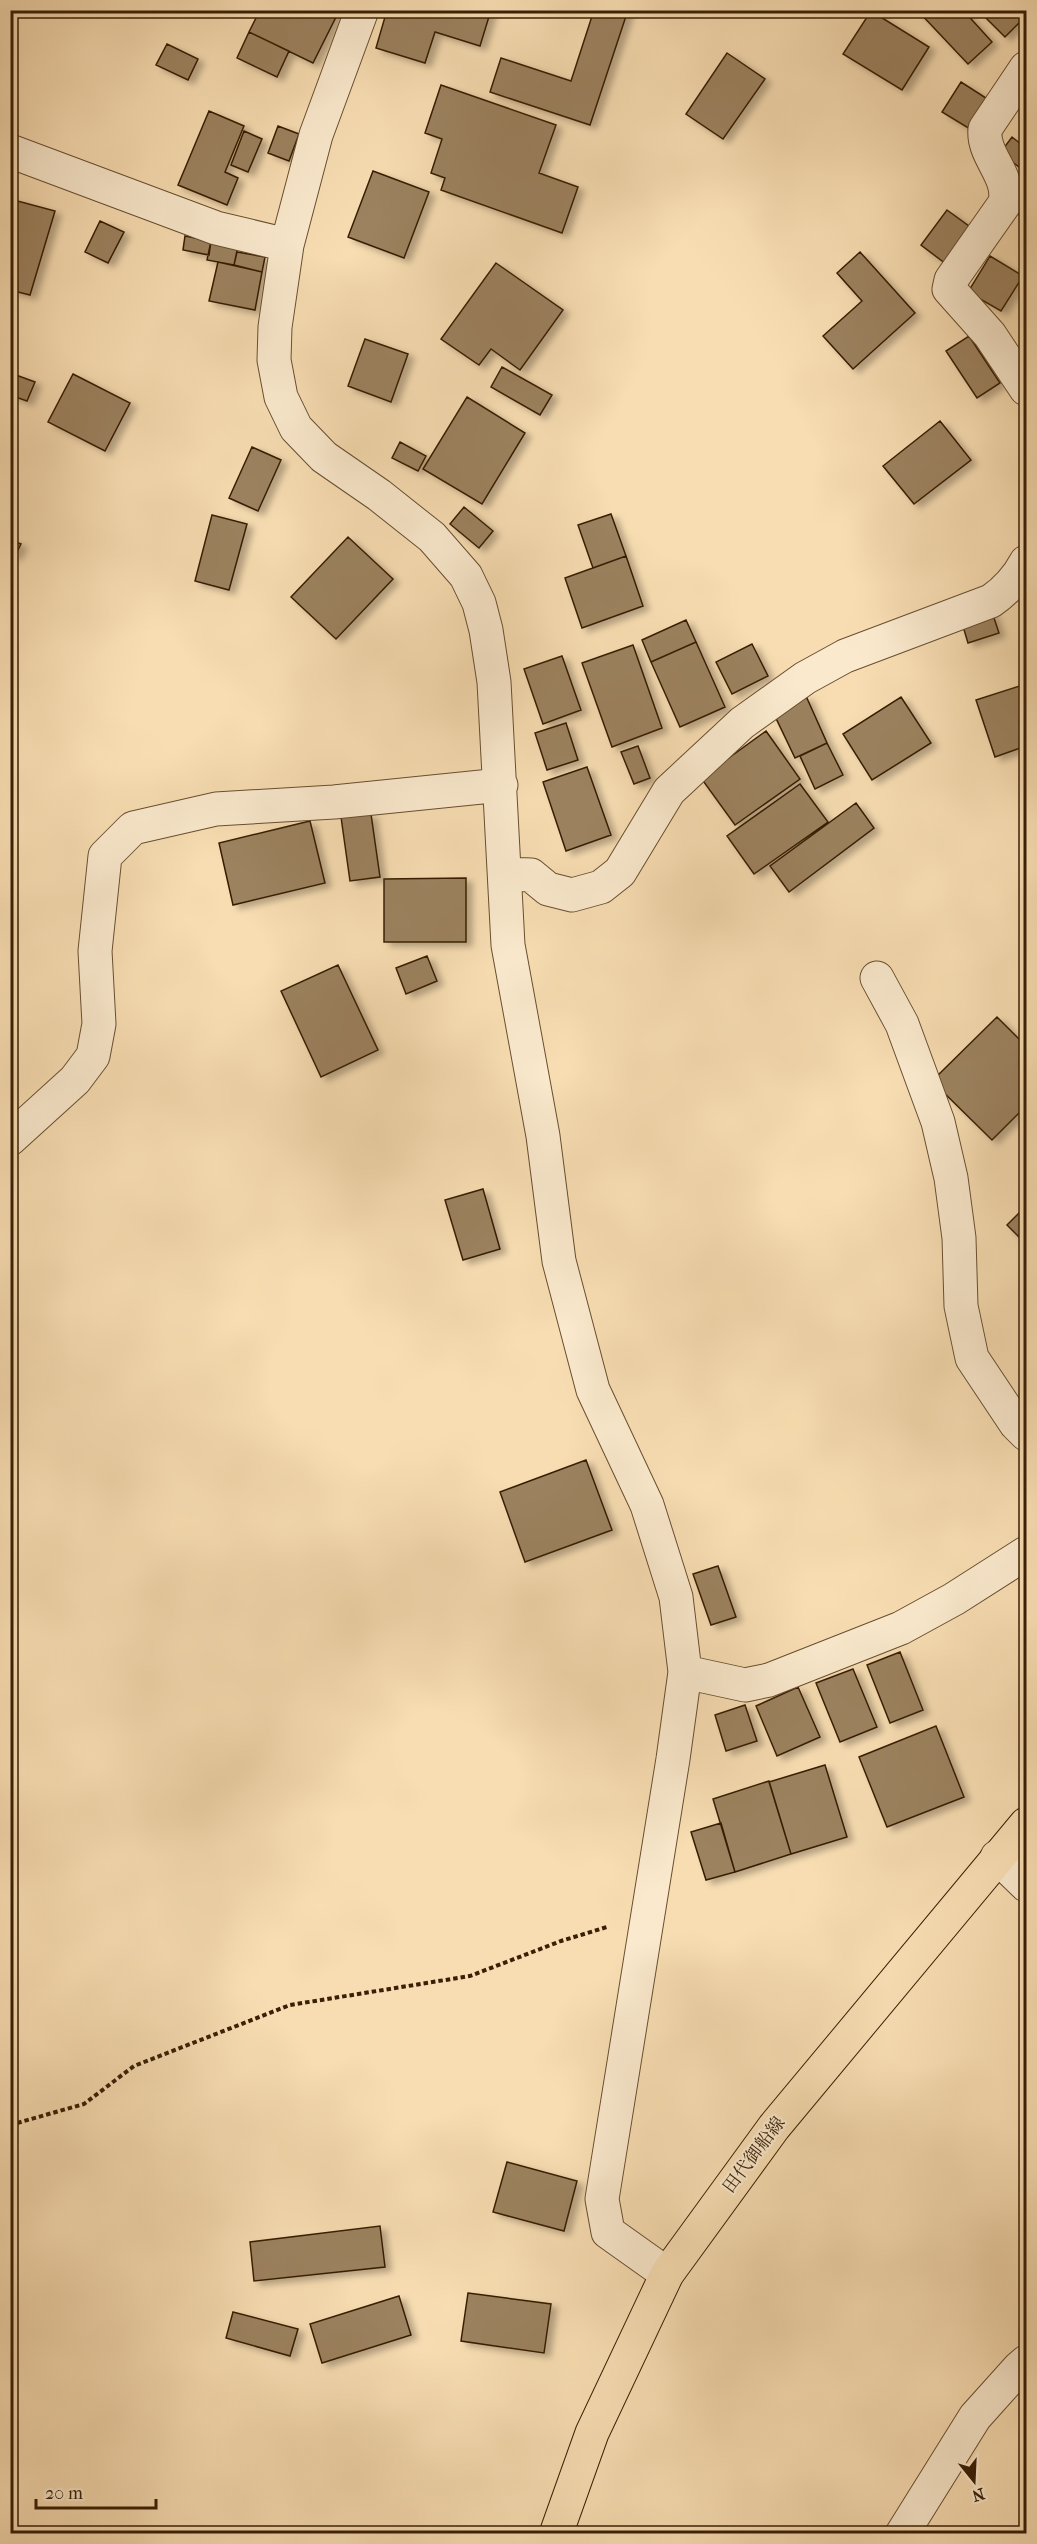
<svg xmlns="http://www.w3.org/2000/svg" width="1037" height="2544" viewBox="0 0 1037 2544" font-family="'IM FELL French Canon','Noto Serif JP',serif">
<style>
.building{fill:#9c825f;stroke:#381f05;stroke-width:1.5;filter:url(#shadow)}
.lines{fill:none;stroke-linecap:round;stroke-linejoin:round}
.minor-casing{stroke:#684e30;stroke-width:35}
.major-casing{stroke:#381f05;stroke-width:35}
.path{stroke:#381f05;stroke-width:4;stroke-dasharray:4.5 3;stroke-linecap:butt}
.minor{stroke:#fae9cd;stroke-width:33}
.major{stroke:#f8ddb2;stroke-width:33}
.labels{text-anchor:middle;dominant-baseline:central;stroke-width:4.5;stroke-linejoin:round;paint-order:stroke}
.street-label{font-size:18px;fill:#381f05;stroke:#fae9cd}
</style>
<defs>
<filter id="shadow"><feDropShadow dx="6" dy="4" stdDeviation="3" flood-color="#0004"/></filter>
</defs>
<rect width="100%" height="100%" fill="#f8ddb2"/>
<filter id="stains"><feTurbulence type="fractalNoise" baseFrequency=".00333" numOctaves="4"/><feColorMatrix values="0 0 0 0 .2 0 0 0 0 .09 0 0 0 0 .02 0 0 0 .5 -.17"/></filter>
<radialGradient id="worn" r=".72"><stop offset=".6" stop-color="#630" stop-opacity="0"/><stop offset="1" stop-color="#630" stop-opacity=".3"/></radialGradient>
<path class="building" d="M260,10H323L336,17L313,63L249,32Z
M323,10H339L336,17Z
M387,10H491L480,46L435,32L425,63L376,48Z
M594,10H628L590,125L490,92L501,58L571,81Z
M917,10H963L992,42L968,64Z
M978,10H1026V16L1005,37Z
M871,11L929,47L902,90L843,54Z
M249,32L289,51L277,77L237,58Z
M167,44L198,59L188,80L156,65Z
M727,53L765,79L723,139L686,114Z
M961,82L989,100L970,129L942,112Z
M441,85L556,125L539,173L578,187L562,233L441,190L445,178L431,173L442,139L425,133Z
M209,111L244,126L225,172L238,178L227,205L178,185Z
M278,126L299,134L289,161L268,153Z
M244,131L262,139L248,172L231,165Z
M1012,137L1026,148V172L1000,153Z
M373,171L429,192L404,258L348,237Z
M10,199L55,211L30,295L10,290Z
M1026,203V219L1019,215Z
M947,210L973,229L946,264L921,245Z
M100,221L124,232L108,263L85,252Z
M185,236L211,241L209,255L183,250Z
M211,241L238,246L234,265L207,260Z
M237,252L265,257L262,272L234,265Z
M860,252L915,313L853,369L823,336L862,301L837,273Z
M990,256L1023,276L1001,311L968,292Z
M218,262L262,272L255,310L209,301Z
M496,263L563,310L520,370L491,349L479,365L441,339Z
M969,336L1000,383L977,398L946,351Z
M365,339L408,354L391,402L348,386Z
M502,367L552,395L540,415L491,387Z
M73,374L130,403L105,451L48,422Z
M16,375L35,382L27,401L10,395Z
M467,397L525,433L482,504L423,469Z
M940,421L971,460L914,504L883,466Z
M400,442L426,456L418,471L392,458Z
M252,447L281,460L258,511L229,498Z
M464,507L493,531L479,548L450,524Z
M611,514L626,556L593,568L578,525Z
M212,515L247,524L229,590L195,581Z
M348,537L393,579L336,639L291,597Z
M10,540L21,544L15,556L10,554Z
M626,556L643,606L582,628L565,578Z
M992,612L999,633L968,643L962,623Z
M686,620L696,642L651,662L642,640Z
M696,642L725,707L680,727L651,662Z
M752,644L768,676L732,694L716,662Z
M633,645L662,728L612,747L582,663Z
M562,656L581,710L543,724L524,669Z
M1026,684V746L995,757L976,700Z
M806,696L827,743L795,758L773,712Z
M901,697L931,743L872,780L843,734Z
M566,723L578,760L547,770L535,733Z
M766,731L800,779L735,825L701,778Z
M827,743L843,775L815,789L800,756Z
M638,746L650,778L634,784L621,752Z
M587,767L611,835L566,851L543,782Z
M800,784L828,822L754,874L727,836Z
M856,803L874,828L789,892L770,866Z
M371,814L380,877L350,881L341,817Z
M310,821L325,883L233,905L219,843Z
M466,878V942H384V879Z
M427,956L437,981L406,994L396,968Z
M338,965L378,1050L321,1077L281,991Z
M997,1017L1026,1046V1106L992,1140L932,1081Z
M1026,1147V1161L1020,1154Z
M483,1189L500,1249L463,1260L445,1200Z
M1026,1206V1239L1024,1242L1007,1225Z
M586,1460L612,1530L525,1562L500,1492Z
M718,1566L736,1617L711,1625L693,1574Z
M900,1652L923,1710L890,1723L867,1665Z
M853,1669L877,1727L840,1742L816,1683Z
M798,1687L820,1737L777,1756L756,1706Z
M745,1705L757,1741L726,1751L715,1715Z
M936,1726L964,1797L887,1827L859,1757Z
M825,1765L847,1837L791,1854L769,1782Z
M769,1781L791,1854L735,1872L713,1799Z
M721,1823L735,1872L706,1880L691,1832Z
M507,2162L577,2181L564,2231L493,2212Z
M380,2226L385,2267L254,2281L250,2242Z
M468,2293L551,2304L544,2353L461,2341Z
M399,2296L411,2335L322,2363L310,2324Z
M233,2312L298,2329L290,2356L226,2338Z"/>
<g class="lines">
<defs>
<path id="minor" d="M362,10L316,135L287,245L275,327L274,360L281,397L296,428L324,457L379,495L432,537L466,576L479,603L486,630L494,682L508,945L543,1136L559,1261L593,1390L647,1505L676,1597L685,1672L673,1759L602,2199L608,2232L667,2274
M1026,68L985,129C982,156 1011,175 1005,203L951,280L949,289L990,335L1026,389
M10,151L216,228L287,245
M505,874L531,875L548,889L572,895L601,887L620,872L669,791L742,723L805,678L845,656L991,601C1007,590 1017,579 1026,562
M877,978L902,1024L938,1122L951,1178L959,1238L961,1306L972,1358L1016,1424L1026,1434
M10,1139L75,1080L93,1056L99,1024L95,951L105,856L133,828L216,809L334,802L501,785
M685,1672L745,1685L769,1680L901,1628L954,1599L1026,1553
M997,1857L1026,1885
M902,2534L975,2417L1019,2368L1026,2362"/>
<path id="major" d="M556,2534L592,2433L667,2274L774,2127L1026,1824"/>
</defs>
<use href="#minor" class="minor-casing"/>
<use href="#major" class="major-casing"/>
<path class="path" d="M10,2125L84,2104L134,2066L290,2005L470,1976L561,1941L607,1927"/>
<use href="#minor" class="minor"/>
<use href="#major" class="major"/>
</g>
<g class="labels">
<g class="street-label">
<text transform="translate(754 2155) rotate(-53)">田代御船線</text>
</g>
</g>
<rect width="1037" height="2544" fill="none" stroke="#f8ddb2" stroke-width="36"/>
<rect x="12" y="12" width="1013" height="2520" fill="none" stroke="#381f05" stroke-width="3"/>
<rect x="18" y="18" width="1001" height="2508" fill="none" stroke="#381f05" stroke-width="1.5"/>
<g transform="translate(974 2481) rotate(162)" stroke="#fae9cd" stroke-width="4.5" paint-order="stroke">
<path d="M0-4.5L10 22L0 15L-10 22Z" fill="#381f05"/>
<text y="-9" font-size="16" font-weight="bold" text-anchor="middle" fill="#381f05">N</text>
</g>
<path d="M36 2499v9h120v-9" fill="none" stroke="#381f05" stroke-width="3"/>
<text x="45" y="2499" font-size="18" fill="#381f05" stroke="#fae9cd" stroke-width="4.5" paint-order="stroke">20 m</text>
<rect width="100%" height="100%" filter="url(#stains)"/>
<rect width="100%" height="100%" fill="url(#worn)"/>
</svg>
